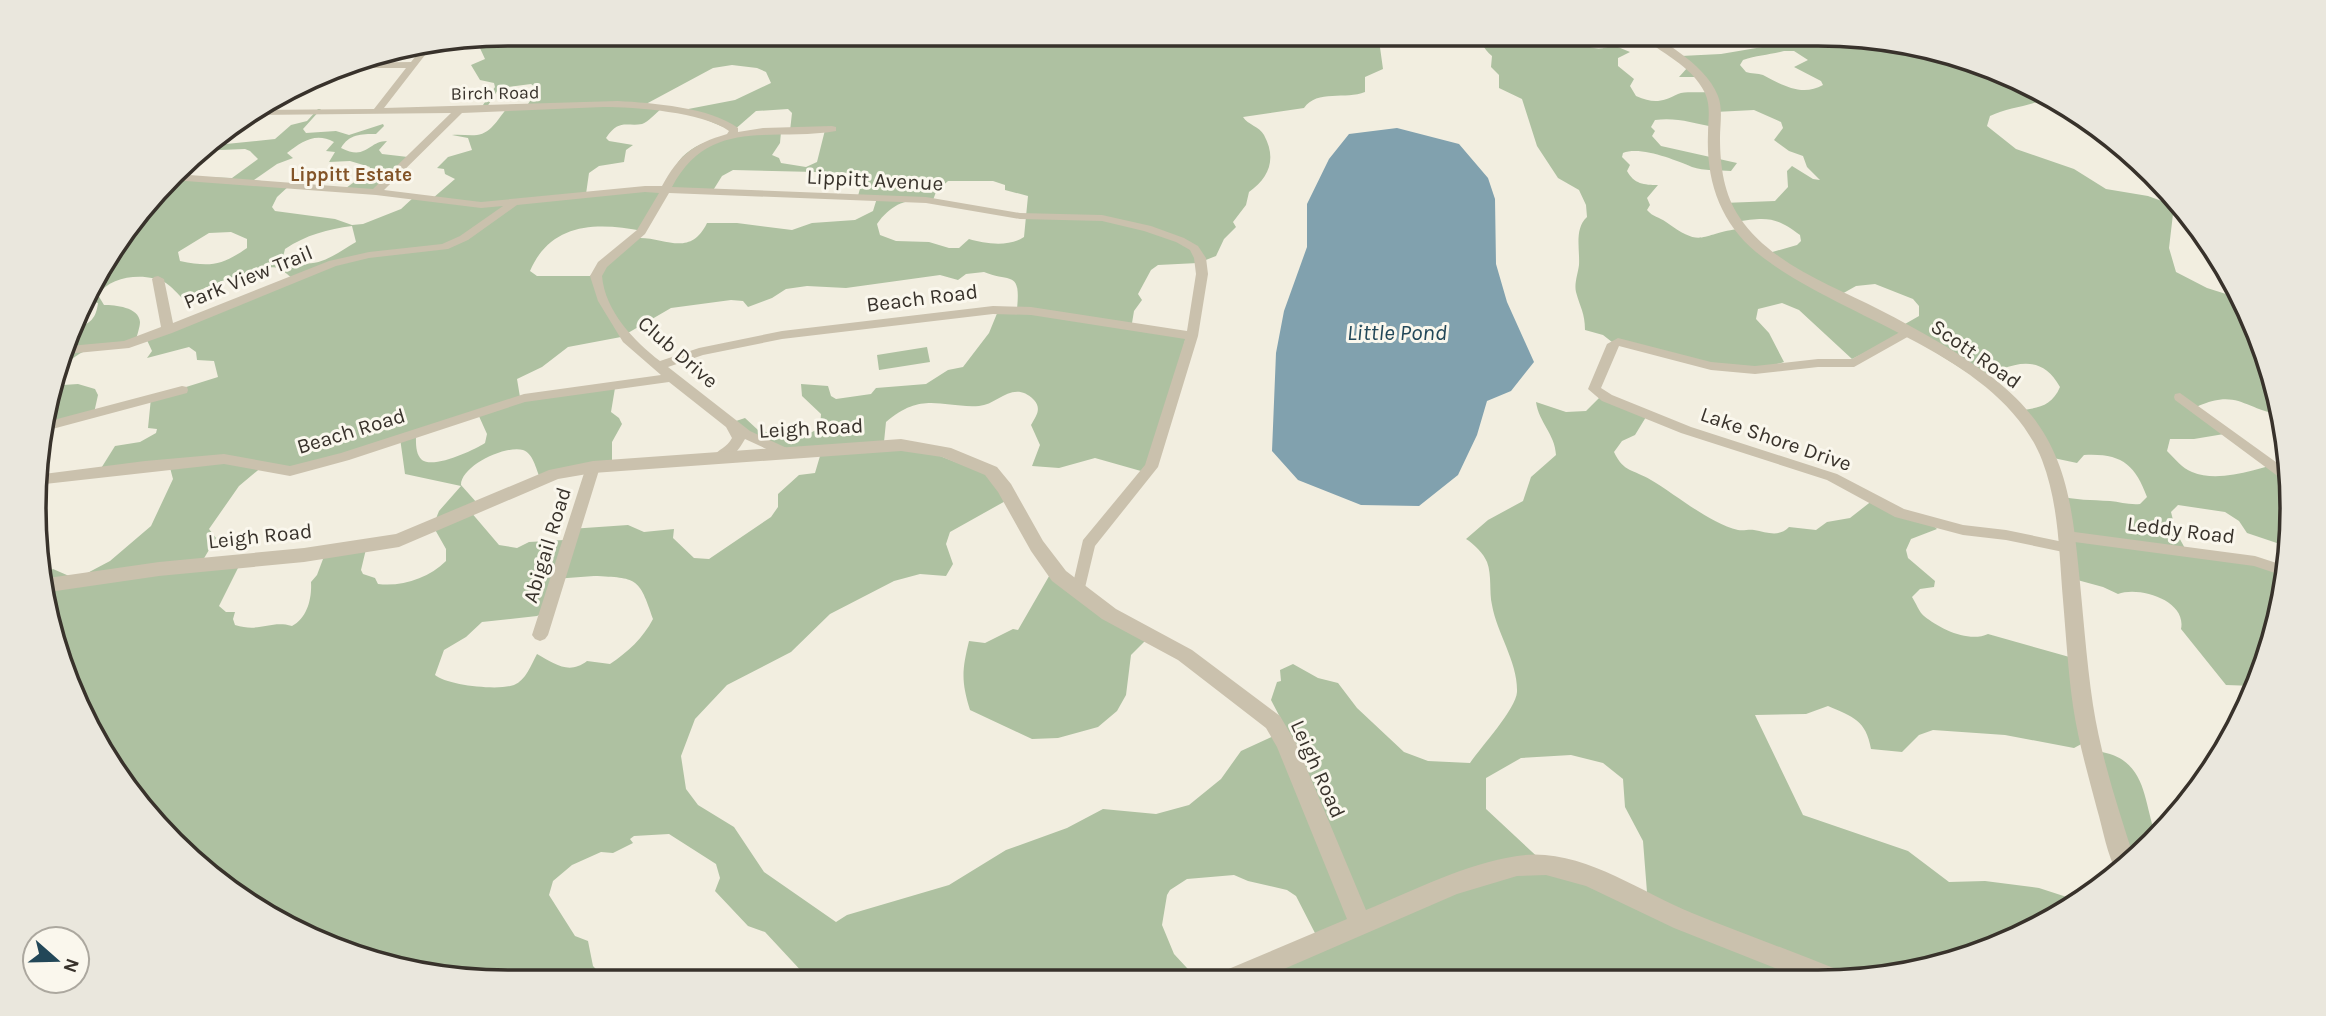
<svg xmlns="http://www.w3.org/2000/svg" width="2326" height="1016" viewBox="0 0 2326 1016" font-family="Karla,sans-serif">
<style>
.green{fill:#aec1a1;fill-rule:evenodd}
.water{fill:#81a1ae}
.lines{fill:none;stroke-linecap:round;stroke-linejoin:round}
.minor{fill:#cac1ad;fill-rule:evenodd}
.tertiary{fill:#cac1ad;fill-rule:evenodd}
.labels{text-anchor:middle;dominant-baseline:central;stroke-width:6;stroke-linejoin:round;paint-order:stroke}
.far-street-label{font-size:18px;fill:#38322b;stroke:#faf7ed}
.far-neighbourhood-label{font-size:19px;font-weight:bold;fill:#835428;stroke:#faf7ed}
.street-label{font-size:21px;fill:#38322b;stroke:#faf7ed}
.water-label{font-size:23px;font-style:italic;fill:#224758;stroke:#faf7ed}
.rim{fill:none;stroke:#38322b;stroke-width:3.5}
</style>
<rect width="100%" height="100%" fill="#f2eee0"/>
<path class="green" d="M508,33H1378L1383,69L1365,77V92C1346,100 1317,89 1304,108L1243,117C1248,125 1259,126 1264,135C1277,159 1269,178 1249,192L1246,205L1233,222L1236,227L1224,239L1216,256L1198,263L1158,265L1151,270L1138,294L1142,300L1134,311L1132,323L1186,337L1148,473L1095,458L1059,468L1032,466L1040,445L1031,425C1036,416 1042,409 1034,400C1013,379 998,405 979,406C940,408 923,391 886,422L884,442L909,444L989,475L1009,499L950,532L946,544L953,564L946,576L920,574L894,581L830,614L791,652L727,685L695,719L681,756L686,789L698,805L734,827L764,872L836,922L847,915L949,885L1006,850L1067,828L1103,809L1156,814L1189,805L1221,779L1241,751L1276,735L1282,721L1271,700L1277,682L1281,681L1280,670L1293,664L1318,678L1338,683L1357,708L1404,752L1428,761L1470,763C1481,747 1516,709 1517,692C1518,662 1497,634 1492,605C1489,592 1492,575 1487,562C1484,554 1473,543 1466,539L1488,520L1523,501L1531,477L1556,455C1555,434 1539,423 1536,402L1566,412L1586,411L1601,396L1646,417L1635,435L1622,441L1614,452C1624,473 1633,469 1651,480C1678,496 1709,523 1738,530C1744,531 1749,529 1754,530C1767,532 1778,538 1789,527L1816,530L1827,522L1850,518L1873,500L1930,522L1937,529L1911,539L1906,550L1908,558L1935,581L1934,587L1920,589L1912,597C1916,603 1919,612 1924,616C1940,629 1969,643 1988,634L2073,658L2087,741L2074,748L2005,735L1933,730L1919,735L1902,752L1871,749C1866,720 1853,717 1828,706L1806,714L1755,715L1803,815L1908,851L1949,882L1985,881L2039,888L2079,901L2000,946L1880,979L1218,981L1316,935L1296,896L1287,890L1248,881L1234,875L1187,879L1170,890L1167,895L1162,925L1174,954L1199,981L804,982L805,975L765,932L748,926L715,891L720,878L716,864L669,834L634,836L630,839L633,843L613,853L601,852L572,865L553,881L549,895L575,936L588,941L593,966L608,982L508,983L355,957L271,919L195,865L97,745L42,600L40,577L53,569L76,579L110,561L151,526L173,479L169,464L100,470L115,446L140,442L156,433L157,429L148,428L151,398L218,377L214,361L197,360L196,352L189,347L147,358L152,351L146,338L292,278C288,275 283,270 278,268C262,263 198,289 183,299C178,294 172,287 166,283C147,272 110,275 98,295L104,305C115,305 139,307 140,322C140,327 137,335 136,340C101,346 74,345 56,380L63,385L78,384L95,389L98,395L94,413L41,429L42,416L75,328C91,324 96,318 98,303L86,300L97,270L175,176L232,178L258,159L250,151L245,149L195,151L220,133L223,135L220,141L226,144L275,139L291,125L307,121L318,109H321L303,129L306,133L336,131L349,135L383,124L384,126L376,134C361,134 349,134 341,148C367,161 368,141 387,141L379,150L382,154L408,157L373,191L346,188L368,172L370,167L350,161L329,162L335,152L326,151L334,142C316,132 302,141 287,153L293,158L277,164L254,180L290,185L277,197L272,207L275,211L335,219L352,225L363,224L401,209L414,197L433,198L455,179L445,174L444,169L437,168L448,157L472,150L468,138L452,135C460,134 469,136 477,135C492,133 499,117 508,107H526L538,89L531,84L499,88L487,107L483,105L495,87L494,83L480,80L471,65L485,59L479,46L481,38ZM732,65L757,68L766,72L771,83L735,100L683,110L733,131L756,111L788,109L792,113L790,131L825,130L817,162L806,167L781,163L779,158L772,155L780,143L781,132C749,135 700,133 679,161C673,169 669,181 664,190L586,194L589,173L599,166L624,162L626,150L633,145L609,141L606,138C619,118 627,127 642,124C648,122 656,113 661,109L646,104L713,68ZM733,170L858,173L863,177L858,196L877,198L873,211L855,220L812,223L792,230L737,223H707C690,258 665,237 638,238L590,276H537L530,271C551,222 597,222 643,231L666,190L712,192L722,176ZM948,181H993L1005,185V190L1028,196L1024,237C1010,247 985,244 969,239L959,248H949L929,242L896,241L880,235L877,224C892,203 908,198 933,200L936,192ZM352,226L356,242C329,258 314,272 283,257L285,249C306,235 328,229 352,226ZM231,232L247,239V248C221,266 210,267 180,261L178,252L209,233ZM984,272C1010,283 1021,269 1017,309L998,311L989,333L963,367L948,370L926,384L876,388L871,394L836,399L831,396L828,386L801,384L802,396L821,414L820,428L798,439L758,430L745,418L736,421L757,441L820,456L815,473L799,475L778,494V507L771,517L709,559L694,558L673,538L674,529L644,532L628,525L570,529L564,540L529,542L517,548L499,545L470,511L477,503L461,485C461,466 505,445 523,450C533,453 536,469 540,478L612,462V442L622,424L619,418L611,412L615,388L520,397L517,379L542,367L568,347L621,337L671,308L731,300L743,301L748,307L772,298L786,289L807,286L846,288L940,275L958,280L966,274ZM478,414L487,434L485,443C474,450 434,469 422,460C415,454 416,442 416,434ZM400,438L405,474L461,486L439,511L433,526L446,549V561C429,578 402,587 378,584L375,578L363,574L361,570L367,545L326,551L317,575L311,582C312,599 307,618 292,626C270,620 260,633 235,625L233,619L235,612H226L219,606L243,558L203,560L216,538L209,529L239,486L263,466L294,469ZM594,576C637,578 639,577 653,619C643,638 628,652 610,664L587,661C569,675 555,664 537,654C531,665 526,680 514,685C498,691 446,685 435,675L444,650L466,637L482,622L537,616L541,614L554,579ZM1571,755L1603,763L1623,779L1625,807L1643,841L1648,905L1544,863L1486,809V778L1521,758Z
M1472,33H1563L1584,37L1582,42C1590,50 1603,50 1613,45L1630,52L1618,58V66L1634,79L1630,86L1636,96C1654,104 1662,102 1678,94C1685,91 1699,93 1707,92L1696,77H1679L1688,67L1681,56L1721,54L1780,44L1775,41L1703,33H1818L1971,59L2052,95C2033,107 2010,106 1990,116L1987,126L2016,149L2074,169L2106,189L2148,196L2170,204L2173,214L2169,248L2176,272L2207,288L2245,300L2277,386L2282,415C2243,409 2238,388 2196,407L2224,434L2194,439H2170L2167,451C2175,459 2182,468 2192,472C2221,484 2260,467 2289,461L2292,477L2289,547L2247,533L2239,521L2225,512L2178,505L2171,512L2176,532L2187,552L2289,570L2267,661L2254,686L2226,685L2181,629C2187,601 2140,586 2118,594L2103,587L2070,578L2057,496C2076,500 2091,500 2110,501C2120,502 2129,505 2140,504L2147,497C2135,464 2121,453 2084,455L2077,463L2044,456L2016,411C2036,408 2051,408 2060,387C2039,349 2008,366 1978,379L1905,333L1852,359L1799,310L1782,303L1758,309L1756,319L1769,333L1784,362C1728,380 1667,355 1612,342L1603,335L1585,330C1585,313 1580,307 1576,292C1574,284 1578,273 1579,265C1580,249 1574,229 1587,217L1586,205L1579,190L1558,178L1537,146L1522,99L1499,88V75L1491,67L1492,56C1483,49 1482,40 1472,33ZM1784,51H1794L1808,60L1794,67L1821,81L1823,85C1802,97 1782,85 1763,75C1758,73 1751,74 1746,72L1740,65L1743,60C1757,55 1770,55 1784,51ZM1754,110L1781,122L1783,128L1774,140L1789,151L1803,156L1807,167L1820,180L1813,179L1792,166L1787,171L1788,187L1775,201L1723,203L1735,222C1766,217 1775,216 1800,235L1801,241L1797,245L1769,253L1738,229C1699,234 1703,249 1666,222C1659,217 1653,217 1647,210L1650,205L1647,198L1658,185C1644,185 1634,184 1627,171L1630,165L1622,157L1623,153C1641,146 1675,160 1692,167C1704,171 1719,170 1731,171L1737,163L1661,146L1652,136L1655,131L1651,127L1655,120C1676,117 1693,123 1714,127L1715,112ZM1875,284L1913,299L1919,306V316L1898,328L1840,295L1856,286Z
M927,347L930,362L879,370L877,355Z
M1052,571L1149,637L1131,655L1126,695L1117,711L1098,727L1058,738L1032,739L970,710C961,681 962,670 969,641L985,643L1013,629L1018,630Z
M2102,752C2147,761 2143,800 2156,836L2123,869Z"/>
<path class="water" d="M1397,128L1459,144L1488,178L1495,199L1496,264L1507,302L1534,362L1511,391L1487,401L1477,435L1458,475L1419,506L1361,505L1298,480L1272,451L1276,353L1284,311L1307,247V204L1329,159L1349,134Z"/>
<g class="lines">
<path class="minor" d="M432,46L384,108L618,101C652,103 710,107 738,128V132L763,128L832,126L836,127V131C772,142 709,116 672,187L926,197L1020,213L1102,215L1151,226L1184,238L1198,246L1206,258L1208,274L1198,336L1158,467L1095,546L1083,596H1073L1071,592L1083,540L1145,465L1185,339L1031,315L993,314L782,339L703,355L668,367L750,431L791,450L793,453L791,456L786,458L745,439C738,451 730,463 715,460L713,457C718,449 727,448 732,438L726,427L669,382L525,402L349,460L290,476L224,464L36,485V475L145,461L224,454L290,466L341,453L524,394L661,375L623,342L598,301L590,276L598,262L637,230L659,193L645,192L517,205L468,240L448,249L369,258L336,266L172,333L129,348L66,354L69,346L124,341L161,327L152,279L154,277L158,276L164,279L173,323L329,261L369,252L442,244L460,236L503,206L481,208L376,195L172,180L176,174L373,189L451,113L245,115L252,110L374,109L406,68H335L345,63L411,62L423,47ZM603,107C635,107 703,112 729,131L727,134C693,144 679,155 662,186H645L481,202L384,190L462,113ZM669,193L926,203L1020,219L1102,221L1144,231L1176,242L1190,250L1194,258L1196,274L1187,331L1031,307L993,306L782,331L699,348L660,361C634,341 605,311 602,276L607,267L645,234Z
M1907,328L1913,332L1911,335L1854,367H1818L1755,374L1711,370L1619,346L1601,388L1612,395L1691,427L1837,474L1904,509L1963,525L2006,530L2068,543L2073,544L2075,548L2073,552L2068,553L2006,540L1963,535L1895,517L1827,480L1681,433L1602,401L1588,389L1607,344L1618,338L1711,362L1755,366L1818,359H1852Z
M182,386L187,387L188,390L187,393L41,432L42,423Z
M2180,393L2291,473V486L2175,400L2174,397L2175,394Z
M593,462L600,467L548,635L545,639L540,641L535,639L532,635L586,467Z
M2067,531L2255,556L2289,567L2287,577L2254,566L2067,541L2062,540L2060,536L2062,532Z"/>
<path class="tertiary" d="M1639,33C1656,33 1666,43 1680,53C1695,64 1711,78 1718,96C1723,109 1720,124 1720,138C1720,166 1724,195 1740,218C1771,264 1833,286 1880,310C1919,330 1958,352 1993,378C2059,429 2070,484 2078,563C2083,610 2086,658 2093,705C2101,757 2118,808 2134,858L2118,874C2107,856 2103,829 2097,809C2088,775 2078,740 2073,706C2068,671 2066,635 2063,600C2059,553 2059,504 2042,460C2000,352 1839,320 1756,252C1720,222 1706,180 1708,134C1708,120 1711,106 1705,93C1691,64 1660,54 1639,33Z
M901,439L951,448L997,467L1011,484L1043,541L1066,571L1116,609L1192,650L1280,716L1296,743L1366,910C1415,890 1465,864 1517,856C1578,846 1638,891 1692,913C1741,933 1792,951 1841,971L1845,979H1803L1674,928L1586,886L1546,875L1517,876L1457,894L1256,981H1215L1219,973L1347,919L1277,747L1266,728L1178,660L1102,619L1052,581L1031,551L998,492L985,475L942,457L901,451L593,473L558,479L399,547L304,562L159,576L42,593L41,579L159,562L304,548L396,534L549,470L593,461Z"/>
</g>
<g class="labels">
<g class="far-street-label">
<text transform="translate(495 93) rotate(-1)">Birch Road</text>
</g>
<g class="far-neighbourhood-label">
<text x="351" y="175">Lippitt Estate</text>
</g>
<g class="street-label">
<text transform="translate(875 180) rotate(3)">Lippitt Avenue</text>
<text transform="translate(248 277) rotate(-22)">Park View Trail</text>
<text transform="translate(922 298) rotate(-7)">Beach Road</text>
<text transform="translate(678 352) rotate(41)">Club Drive</text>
<text transform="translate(1976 354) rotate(35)">Scott Road</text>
<text transform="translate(811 428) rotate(-3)">Leigh Road</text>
<text transform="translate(351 431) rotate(-17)">Beach Road</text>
<text transform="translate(1776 439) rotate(19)">Lake Shore Drive</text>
<text transform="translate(2181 530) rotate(7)">Leddy Road</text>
<text transform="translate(260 536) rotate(-6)">Leigh Road</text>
<text transform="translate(547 545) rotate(-73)">Abigail Road</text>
<text transform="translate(1318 769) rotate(66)">Leigh Road</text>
</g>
<g class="water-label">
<text x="1397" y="332">Little Pond</text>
</g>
</g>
<path d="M0 0H2326V1016H0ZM508 46H1818A462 462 0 0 1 2280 508V508A462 462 0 0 1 1818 970H508A462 462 0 0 1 46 508V508A462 462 0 0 1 508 46Z" fill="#eae7dd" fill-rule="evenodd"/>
<path class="rim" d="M508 46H1818A462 462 0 0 1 2280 508V508A462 462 0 0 1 1818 970H508A462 462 0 0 1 46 508V508A462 462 0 0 1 508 46Z"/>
<g transform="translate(56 960) rotate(110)"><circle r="33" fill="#faf7ed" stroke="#aca89f" stroke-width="2"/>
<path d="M0-5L12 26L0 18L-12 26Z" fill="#224758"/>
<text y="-10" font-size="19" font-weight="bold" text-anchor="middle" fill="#38322b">N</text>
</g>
</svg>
